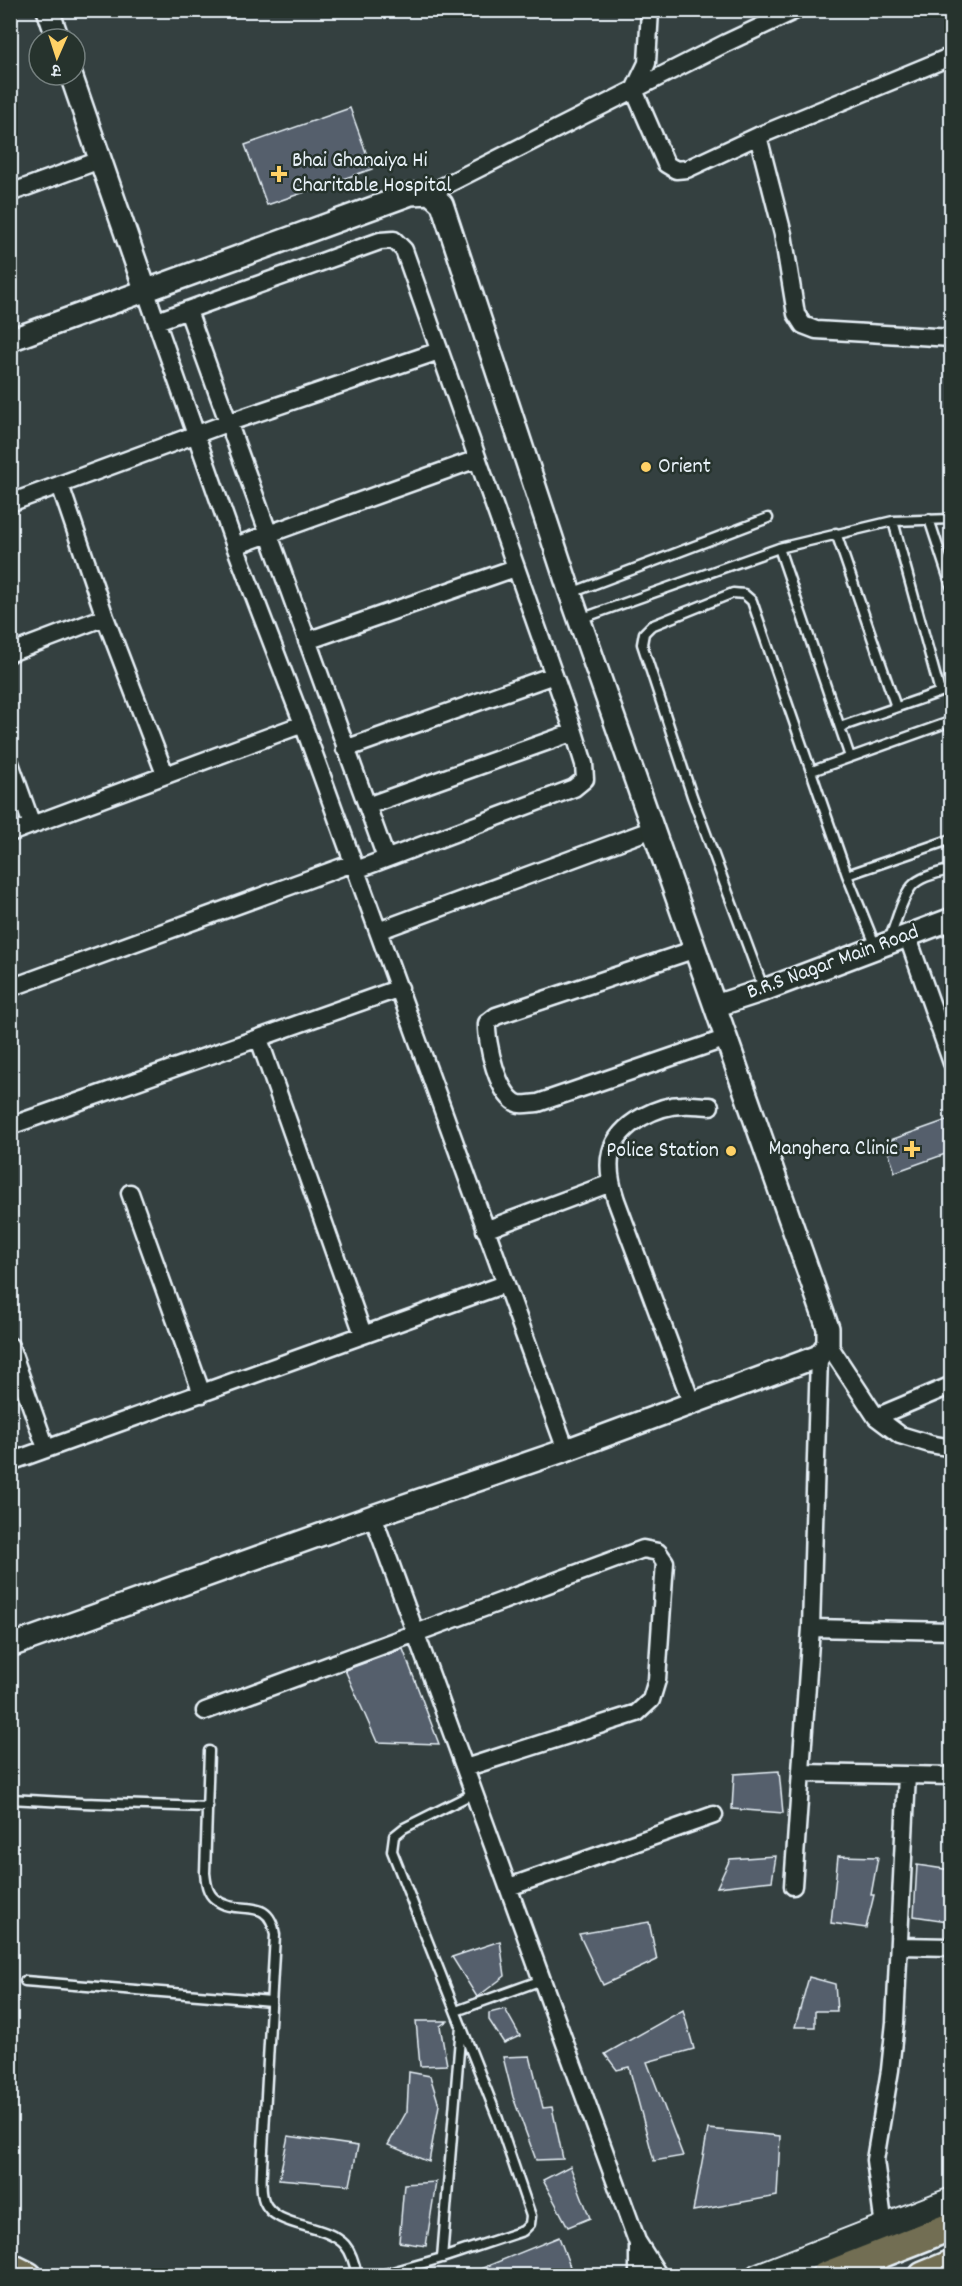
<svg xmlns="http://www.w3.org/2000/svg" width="962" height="2286" viewBox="0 0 962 2286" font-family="Dekko,'Playpen Sans Deva',sans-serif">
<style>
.building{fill:#545f6c;stroke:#e8f1f8;stroke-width:1.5}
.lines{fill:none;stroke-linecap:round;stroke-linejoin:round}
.service-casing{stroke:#e8f1f8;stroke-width:13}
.minor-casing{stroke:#e8f1f8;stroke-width:21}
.tertiary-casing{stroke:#e8f1f8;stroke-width:26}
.secondary-casing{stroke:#e8f1f8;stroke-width:28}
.trunk-casing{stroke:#e8f1f8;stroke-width:32}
.service{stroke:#26332d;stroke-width:8}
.minor{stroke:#26332d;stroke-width:16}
.tertiary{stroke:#26332d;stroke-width:21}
.secondary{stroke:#26332d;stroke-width:24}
.trunk{stroke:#726e52;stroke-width:27}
.poi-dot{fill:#ffd166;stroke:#26332d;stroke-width:2}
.labels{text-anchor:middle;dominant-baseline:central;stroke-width:5;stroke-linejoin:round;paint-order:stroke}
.poi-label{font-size:22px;fill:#e8f1f8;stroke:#26332d;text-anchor:start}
.street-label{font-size:22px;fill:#e8f1f8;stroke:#26332d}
</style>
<rect width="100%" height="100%" fill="#344040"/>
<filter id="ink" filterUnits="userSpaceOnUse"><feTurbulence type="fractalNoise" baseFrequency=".0167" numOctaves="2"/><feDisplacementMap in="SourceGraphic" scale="12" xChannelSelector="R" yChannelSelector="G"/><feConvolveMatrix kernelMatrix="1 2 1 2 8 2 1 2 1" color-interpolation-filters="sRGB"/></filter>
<g filter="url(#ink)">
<path class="building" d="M350,108L372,169L267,205L245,145Z
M947,1120L951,1133V1152L895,1172L885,1142Z
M403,1649L439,1744L377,1742L345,1670Z
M779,1771L783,1813L732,1809L734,1774Z
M776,1856L772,1881L717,1887L730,1859Z
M838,1856L878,1857L871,1895H874L866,1928L831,1923Z
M917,1865L951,1870L947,1921L914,1916Z
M649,1922L657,1960L603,1985L579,1934Z
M500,1941L505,1976L477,1997L452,1957Z
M809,1977L835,1984L837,2011H815V2027H795Z
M505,2009L520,2036L504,2043L489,2020V2013Z
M683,2010L694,2049L647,2062L683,2156L654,2161L629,2067L617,2070L605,2054Z
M416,2021H447L440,2026L447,2065L420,2066Z
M530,2056L543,2108L552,2107L563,2159L536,2160L513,2097L503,2057Z
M409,2072L430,2076L439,2105L429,2162L388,2145L407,2111Z
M708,2129L780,2136L777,2196L693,2211Z
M288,2136L358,2146L350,2185L279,2179Z
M570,2166L590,2218L568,2227L543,2180Z
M436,2182L426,2246L399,2242L404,2184Z
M559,2237L572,2272L562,2276H463Z"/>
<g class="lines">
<defs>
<path id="service" d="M929,519L952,589
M893,521L940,692
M836,533L896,707
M779,548L893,521L952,519
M571,593L768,518
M580,619L779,548L850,757
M840,727L952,688
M812,771L952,721
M847,875L952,839
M889,940C896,923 901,900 912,886C921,876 939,873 952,869
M764,990L692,796L642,644L644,633L651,626L733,593L744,594L752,601L847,875L876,947
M209,1751L205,1873C206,1882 207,1893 215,1899C237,1918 269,1893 275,1935L262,2168C262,2178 260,2191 264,2201C275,2229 324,2222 345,2245C352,2253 355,2265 357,2276
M10,1799L83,1803L208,1807
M25,1981L271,2001
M456,2011L542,1980
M442,2258L461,2026
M378,2276L442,2258L523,2231L530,2224L531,2216L498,2119L392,1851L394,1836L404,1828L474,1793"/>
<path id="minor" d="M650,10L647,63L634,90L666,164L676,170L687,169L758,136L783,234L796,314L803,325L816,330L952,338
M758,136L952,56
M10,193L100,160
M430,193L726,43L796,10
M146,292L235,546L303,724L566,1450
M188,311L386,858
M157,321L380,241L394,240L404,250L574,732L584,764L585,779L574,788L356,870
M60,485L105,617L165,774
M10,503L227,423L439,351
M235,546L477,459
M307,641L515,568
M10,653L105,617
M345,749L554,675
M10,763L32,825
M367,806L574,732
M10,833L303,724
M378,931L653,829
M907,935L952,1063
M696,949L496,1016L487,1023C486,1042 498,1098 519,1104C524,1105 533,1103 538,1103L727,1038
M10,988L353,863
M259,1039L363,1334
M10,1126L400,988
M130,1193L202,1394
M485,1230L611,1183
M828,1344L876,1417L952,1385
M10,1346L46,1448
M692,1404L616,1200C604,1164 606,1137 642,1117C655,1110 667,1105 682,1105C691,1104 701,1106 710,1106
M876,1417L900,1435L930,1444L952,1448
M10,1462L505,1284
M373,1516L637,2241L659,2276
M811,1628L952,1631
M205,1711L643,1549L658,1552L665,1562L657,1680L651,1700L637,1713L465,1768
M802,1773L907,1775
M793,1886L811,1628L819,1356
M509,1887L714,1815
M899,1946L952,1947
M884,2227L875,2160L890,2070L895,2022L907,1775L952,1776
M638,2245V2276"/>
<path id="tertiary" d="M48,10L58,39
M71,75L146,292
M10,340L411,194L430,193L442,204L570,593L828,1328V1344L819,1356L566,1450L373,1516L10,1646
M715,1006L764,990L952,919"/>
<path id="secondary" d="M758,2276L952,2200"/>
<path id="trunk" d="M10,2267L28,2276
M825,2276L952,2226
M923,2276L952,2264"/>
</defs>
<use href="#service" class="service-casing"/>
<use href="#minor" class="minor-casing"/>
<use href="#tertiary" class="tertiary-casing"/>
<use href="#secondary" class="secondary-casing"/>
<use href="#trunk" class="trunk-casing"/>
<use href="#service" class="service"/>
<use href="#minor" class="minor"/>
<use href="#tertiary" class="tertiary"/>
<use href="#secondary" class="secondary"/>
<use href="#trunk" class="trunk"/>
</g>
</g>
<g class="poi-dot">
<path d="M276 165h6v6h6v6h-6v6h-6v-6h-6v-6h6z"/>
<circle cx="646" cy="467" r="6"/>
<path d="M909 1140h6v6h6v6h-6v6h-6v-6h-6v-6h6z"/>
<circle cx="731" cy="1151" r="6"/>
</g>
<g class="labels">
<g class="poi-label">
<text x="292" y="161">Bhai Ghanaiya Hi<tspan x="292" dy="25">Charitable Hospital</tspan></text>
<text x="658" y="467">Orient</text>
<text x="898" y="1149" text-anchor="end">Manghera Clinic</text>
<text x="719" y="1151" text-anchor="end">Police Station</text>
</g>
<g class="street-label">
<text transform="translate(833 963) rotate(-20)">B.R.S Nagar Main Road</text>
</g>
</g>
<rect width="962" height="2286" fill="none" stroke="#26332d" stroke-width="36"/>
<rect x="18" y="18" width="926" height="2250" fill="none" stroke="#e8f1f8" stroke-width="2" filter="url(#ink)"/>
<g transform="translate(57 57) rotate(183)"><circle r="28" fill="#26332d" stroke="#747f7e" stroke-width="1.5"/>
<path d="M0-4.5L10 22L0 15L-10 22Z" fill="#ffd166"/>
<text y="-9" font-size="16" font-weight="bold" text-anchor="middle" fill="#e8f1f8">उ</text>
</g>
</svg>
